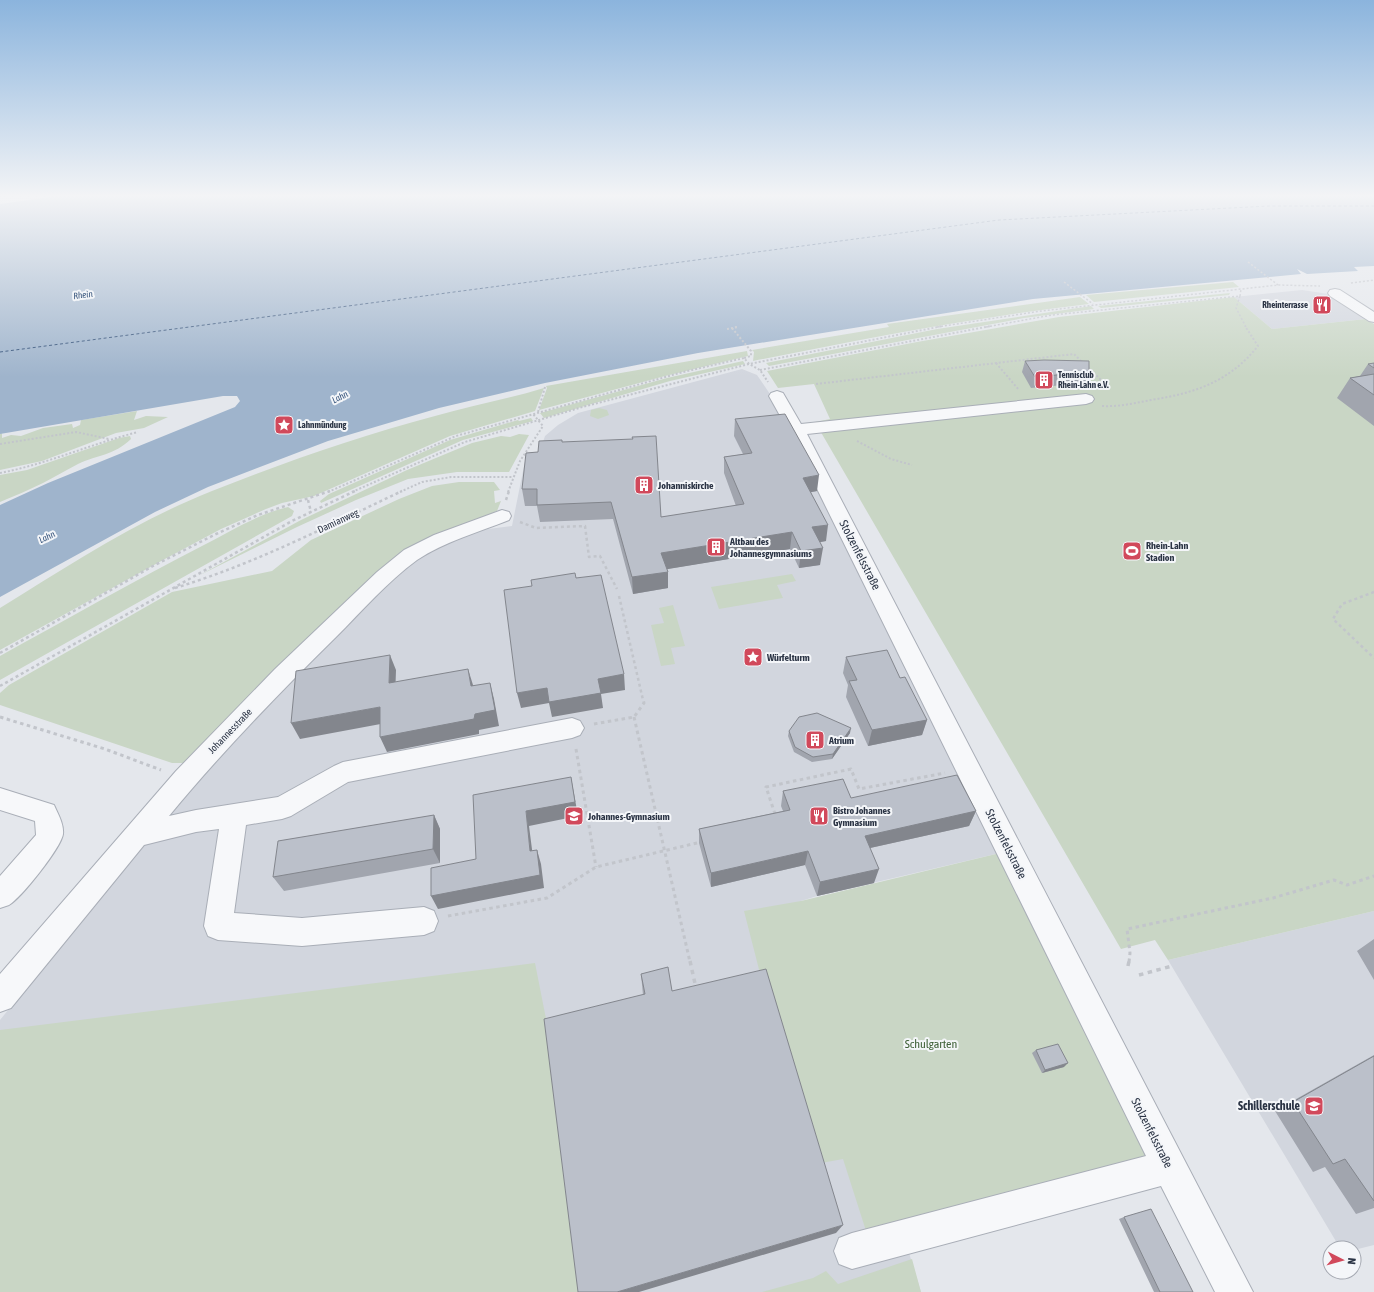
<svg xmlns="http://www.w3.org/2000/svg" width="1374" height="1292" viewBox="0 0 1374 1292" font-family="'Asap Condensed',sans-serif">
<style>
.built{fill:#d2d6de}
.green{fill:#c9d6c5}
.water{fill:#9fb4cc}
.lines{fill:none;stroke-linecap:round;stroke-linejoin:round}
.ferry{stroke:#34527a;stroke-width:1;stroke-dasharray:3 2.5;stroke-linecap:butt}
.minor-casing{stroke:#a9aeb7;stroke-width:2}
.path-far4{stroke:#c2c5cb;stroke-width:1.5;stroke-dasharray:2 2;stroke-linecap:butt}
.path-far3{stroke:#c2c5cb;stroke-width:2;stroke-dasharray:2 2;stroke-linecap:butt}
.path-far2{stroke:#c2c5cb;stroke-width:2.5;stroke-dasharray:3 3;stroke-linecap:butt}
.path-far1{stroke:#c2c5cb;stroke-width:3;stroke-dasharray:3.5 3.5;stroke-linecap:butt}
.path{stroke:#c2c5cb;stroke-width:3.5;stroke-dasharray:4.5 4.5;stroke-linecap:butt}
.minor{fill:#f7f8fa;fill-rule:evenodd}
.wall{fill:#a1a5ae}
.shaded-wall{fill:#83868d}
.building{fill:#bbc0ca;stroke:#83868d}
.labels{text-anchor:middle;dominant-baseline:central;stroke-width:4;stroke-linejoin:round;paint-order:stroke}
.far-water-label{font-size:9px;font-style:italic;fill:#34527a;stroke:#f4f6f9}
.far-poi-label{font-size:9px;font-weight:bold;fill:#2b3445;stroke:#f4f6f9;text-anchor:start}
.poi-label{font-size:10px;font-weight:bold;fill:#2b3445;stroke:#f4f6f9;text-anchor:start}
.street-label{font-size:10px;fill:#2b3445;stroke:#f4f6f9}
.near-street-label{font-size:12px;fill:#2b3445;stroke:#f4f6f9}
.near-park-label{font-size:12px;fill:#3f6138;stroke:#f4f6f9}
.near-poi-label{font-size:12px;font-weight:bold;fill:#2b3445;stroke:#f4f6f9;text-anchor:end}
</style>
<rect width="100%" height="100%" fill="#e4e7ec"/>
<path class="built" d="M1302,290L1329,294L1366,319L1272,329L1234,297Z
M742,369L757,375L772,397L1000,853L817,896L801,901L921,1292H0V1020L195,779L291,678L408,565L442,545L480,530L512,526L524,466L540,451L545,436L558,425L578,413Z
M1374,911V1245L1354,1250V1248H1340L1168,960Z"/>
<path class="green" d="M1233,282L1239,287L1094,302L1086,295Z
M1230,293L1229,295L1101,308L1098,306Z
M1080,297L1089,304C976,317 864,339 753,361L754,352L752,350L889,327L887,324Z
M1234,297L1272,329L1366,319L1374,324V911L1168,960L1155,940L1121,949L815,422L830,419L814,384L778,388L767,371L917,342L1059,317Z
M1091,306L1094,309L1024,318L769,366L766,363L937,329Z
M747,351L748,356L665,376L539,410L547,388L546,386Z
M743,361L745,364L670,381L544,418L540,413L667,378Z
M544,388L535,411L450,436L314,496L282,503L266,509L221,529L163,560L0,650V608C68,566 136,521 212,491C285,462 360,436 435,416C471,406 508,399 544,388Z
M599,408L607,410L609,415L598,419L590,416L591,410Z
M137,411L134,420L146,416L168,417L144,428L116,433L42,461L0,470V434L2,433V438L11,435L21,436L43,428L72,424L73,428L80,425L81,420Z
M531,418L533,421L463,440L321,503L320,501L329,494L450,440L518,420L519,421Z
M519,434L529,435L509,472H457L408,479L356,500L297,527L198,576L301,520L407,470L472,443L501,436L510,437Z
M130,436L131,439C113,456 99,454 78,464C66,470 55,477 43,483C29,490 14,496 0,502V475L27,470L119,438Z
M459,482H494L500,490L494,491L495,503L501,501L497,511L434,538L188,763H172L0,705V693L9,685L172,592L272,571L311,540L399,499L432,486Z
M288,507L294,511L292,516L0,680V656C67,619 134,581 202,546C229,532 258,514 288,507Z
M792,574L796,581L777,585L783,598L719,609L711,587Z
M673,605L685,646L671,648L675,664L661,666L651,625L664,623L659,608Z
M1000,853L1146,1157L867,1234L843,1159L816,1164L763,985L744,911L801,901Z
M535,963L549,1034L582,1292H0V1030Z
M912,1259L921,1292H762L813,1278L826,1271L838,1284Z"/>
<path class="water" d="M57,196H1374V266L1354,267L1358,271L1307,274L1297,269L1301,274L1033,299L698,353L545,383L439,408L328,441L208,487L155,512L0,597V505L48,483L235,407L240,401L237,396H223L0,434V204Z"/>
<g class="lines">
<path class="ferry" d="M0,352L999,220L1269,206H1374"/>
<defs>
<path id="minor" d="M1335,289L1340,290L1374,312V322L1369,321L1330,296L1328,293L1330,290Z
M777,391L783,393L801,424L1086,394L1092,396L1094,399L1092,402L1086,404L807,434L1253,1292H1215L1161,1186L852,1269L839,1264L834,1251L839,1238L852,1233L1146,1156L788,430L769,396L771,393Z
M502,510L509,512L511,516L509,520C479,532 444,542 417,560C387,582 362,611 336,637C278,694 221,753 169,816L196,810L278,797L334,766L343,762L572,718L580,721L584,728L580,735L572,738L348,782L291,816L282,819L246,825L234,913L302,918L424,907L434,911L438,921L434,931L424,935L302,946L218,940L208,936L204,926L219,829L196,832L144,845L11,1008L0,1012V974L176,771L275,669L377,572L404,550L434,535Z
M0,788L54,805C58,814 64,824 63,834C61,848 21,898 9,905C6,906 3,907 0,908V876L36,835L35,821L0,810Z"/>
</defs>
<use href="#minor" class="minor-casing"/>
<path class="path-far4" d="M0,197L3,196
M1248,262L1278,285
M1064,282L1093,304
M1351,283L1374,280
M1240,296L1236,308L1246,327
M735,327H738
M937,327L1041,311L1278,285L1320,286
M986,327L1052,315L1240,296L1241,289"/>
<path class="path-far3" d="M732,328L751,351V356L744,358
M727,329L738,327
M996,363L1019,390
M1088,367L1103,382
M760,370L991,326
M816,384L1074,354L1084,364
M1102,406C1119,407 1135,403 1151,400C1195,393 1229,382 1258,346L1245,326
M538,412L545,387
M857,441L891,459L912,465
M0,444L76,432L109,439
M0,473C47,464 91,444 138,432
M328,492L456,436L683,372L744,358L749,364L760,370L768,382
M352,492L465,442L586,406L749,364L943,326
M400,492L422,482L451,477H512
M508,492L520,461L543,426L533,414"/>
<path class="path-far2" d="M308,500L311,512
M506,500L509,491
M520,522L536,528L585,526L589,557L600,556L617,589
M175,588C254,564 328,526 402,491
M1374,592L1342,604L1333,619L1374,658
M619,596L643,700
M0,653L153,566L216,534L258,515L330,491
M0,686L292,521L355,491"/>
<path class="path-far1" d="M0,717L105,749L161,770
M634,717L690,962
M594,724L634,717L644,703L643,699
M576,749L596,867
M775,814L766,787L851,769L859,789L945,773
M448,916L547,898L596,867L701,842
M1129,962L1130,953L1127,929L1273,898L1334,880L1347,885L1374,876"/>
<path class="path" d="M690,961L696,988
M1128,966L1129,961
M1139,975L1172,966"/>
<use href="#minor" class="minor"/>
</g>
<path class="wall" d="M1025,361L1089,372L1085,383L1031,388L1022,372Z
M1374,363V426L1337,398L1350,378L1360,376L1368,364Z
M735,419L817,491L811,492L826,541L820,542V565L799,568L790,549L667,569L668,572V588L633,594L613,519L540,522L537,506H525L522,489L538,452L562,442L661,517L736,506L724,473V457L743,454L734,436Z
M846,657L900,678L927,720L922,735L868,746L846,697L848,685L843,673Z
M789,731L850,733L832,759L812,762L794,752L788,736Z
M783,791L851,798L976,811L969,826L870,848L874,883L817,896L805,865L711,887L699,843V829L783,811L781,806Z
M434,815L440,829V863L284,891L273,877Z
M1374,939V980L1357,951Z
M641,974L672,991L836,1233L643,995Z
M1036,1050L1064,1067L1042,1073L1032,1053Z
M1374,1055V1208L1356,1214L1325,1167L1313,1172L1275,1111Z
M1124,1217L1193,1292H1154L1119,1219Z"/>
<path class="shaded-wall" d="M819,475L817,491L801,494L803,478Z
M828,525L826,541L810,544L812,527Z
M792,532L790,549L662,570L661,553Z
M823,548L820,565L799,568L801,551Z
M668,572V588L633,594L632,577Z
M390,655L396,670L395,699L389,683Z
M468,669L473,685L475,702L471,686Z
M624,674L625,690L601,694L603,708L552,717L549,703L521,708L517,693Z
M490,683L494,699L499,726L479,730V734L387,752L380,737L475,714Z
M380,707L386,723L300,739L291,723Z
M927,720L922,735L868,746L872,730Z
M851,728L850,733L832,759L833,754Z
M571,777L578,816L529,826L534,865L530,851L526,811Z
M976,811L969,826L861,850L865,836Z
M434,815L440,829V863L433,849Z
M537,850L541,864L544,888L438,909L431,896Z
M808,851L805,865L711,887V873Z
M879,869L874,883L817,896L820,882Z
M1068,1063L1064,1067L1042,1073L1045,1070Z
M843,1225L836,1233L639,1292H617Z"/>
<path class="building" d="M1044,360L1089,361V372L1035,377L1025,361Z
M1374,363V368L1368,364Z
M1374,374V395L1350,378Z
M785,414L819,475L803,478L828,525L812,527L823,548L801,551L792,532L661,553L668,572L632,577L611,502L537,505V489H522L526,453L538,452L539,441L562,440V442L633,439L632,437L656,436L661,517L744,504L724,457L752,453L735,419Z
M575,573L576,578L601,575L624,674L598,679L601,693L549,702L547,688L517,693L504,590L532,586L531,580Z
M887,650L900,678L905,677L927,720L872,730L849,681L857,680L846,657Z
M390,655L389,683L468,669L471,686L490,683L495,710L475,714L474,719L380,737V707L291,723L296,671Z
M817,713L851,728L833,754L813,757L795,747L789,731L799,717Z
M957,775L976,811L865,836L879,869L820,882L808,851L711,873L699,829L790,810L783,791L843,779L851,798Z
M571,777L575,802L526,811L530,851L537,850L540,875L431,896V868L476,859L473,795Z
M434,815L433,849L273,877L278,841Z
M668,967L672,991L766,969L843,1225L617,1292H578L544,1019L645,994L641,974Z
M1058,1044L1068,1063L1045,1070L1036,1050Z
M1374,1056V1201L1345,1159L1333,1164L1293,1102Z
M1151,1209L1193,1292H1160L1124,1217Z"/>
<linearGradient id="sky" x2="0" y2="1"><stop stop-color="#8bb4dd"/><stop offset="0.52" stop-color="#f3f4f6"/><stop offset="1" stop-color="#f3f4f6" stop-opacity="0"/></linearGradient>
<rect width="1374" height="377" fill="url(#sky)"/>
<defs>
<symbol id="restaurant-square" viewBox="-11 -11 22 22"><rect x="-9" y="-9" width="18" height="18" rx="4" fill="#d1495b" stroke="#f4f6f9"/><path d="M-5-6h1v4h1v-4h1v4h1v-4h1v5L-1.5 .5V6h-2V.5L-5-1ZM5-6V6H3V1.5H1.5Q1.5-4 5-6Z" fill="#fff"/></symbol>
<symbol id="building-square" viewBox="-11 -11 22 22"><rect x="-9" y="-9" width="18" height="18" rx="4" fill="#d1495b" stroke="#f4f6f9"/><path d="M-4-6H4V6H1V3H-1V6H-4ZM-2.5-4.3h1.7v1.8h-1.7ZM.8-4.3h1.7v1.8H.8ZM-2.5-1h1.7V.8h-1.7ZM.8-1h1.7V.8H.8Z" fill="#fff"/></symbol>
<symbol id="sight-square" viewBox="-11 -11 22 22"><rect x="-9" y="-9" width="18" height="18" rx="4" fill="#d1495b" stroke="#f4f6f9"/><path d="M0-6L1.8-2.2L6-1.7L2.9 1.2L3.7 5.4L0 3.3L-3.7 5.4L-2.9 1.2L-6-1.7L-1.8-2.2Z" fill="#fff"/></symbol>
<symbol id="stadium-square" viewBox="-11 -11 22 22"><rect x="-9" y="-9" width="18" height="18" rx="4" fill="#d1495b" stroke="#f4f6f9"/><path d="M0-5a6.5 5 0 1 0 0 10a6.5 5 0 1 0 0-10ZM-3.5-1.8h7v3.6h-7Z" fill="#fff"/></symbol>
<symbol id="school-square" viewBox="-11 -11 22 22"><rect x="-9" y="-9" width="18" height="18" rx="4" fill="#d1495b" stroke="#f4f6f9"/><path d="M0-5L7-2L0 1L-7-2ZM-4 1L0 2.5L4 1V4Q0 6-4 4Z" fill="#fff"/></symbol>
</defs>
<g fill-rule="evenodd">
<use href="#restaurant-square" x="1311" y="294" width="22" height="22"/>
<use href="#building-square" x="1033" y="369" width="22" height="22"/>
<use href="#sight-square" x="273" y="414" width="22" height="22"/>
<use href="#building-square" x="633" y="474" width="22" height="22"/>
<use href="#building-square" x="705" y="536" width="22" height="22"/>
<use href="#stadium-square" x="1121" y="540" width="22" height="22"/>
<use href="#sight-square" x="742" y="646" width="22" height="22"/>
<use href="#building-square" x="804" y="729" width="22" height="22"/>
<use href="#school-square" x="563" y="805" width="22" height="22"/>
<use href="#restaurant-square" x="808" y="805" width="22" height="22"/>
<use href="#school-square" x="1303" y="1095" width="22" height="22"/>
</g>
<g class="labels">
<g class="far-water-label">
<text transform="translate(83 295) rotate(-7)">Rhein</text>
<text transform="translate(340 397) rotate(-27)">Lahn</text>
<text transform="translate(47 537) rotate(-25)">Lahn</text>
</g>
<g class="far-poi-label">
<text x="1308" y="305" text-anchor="end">Rheinterrasse</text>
<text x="1058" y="375">Tennisclub<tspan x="1058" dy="10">Rhein-Lahn e.V.</tspan></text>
<text x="298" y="425">Lahnmündung</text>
</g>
<g class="poi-label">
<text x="658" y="485">Johanniskirche</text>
<text x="730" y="541">Altbau des<tspan x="730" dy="12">Johannesgymnasiums</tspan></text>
<text x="1146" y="545">Rhein-Lahn<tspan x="1146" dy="12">Stadion</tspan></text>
<text x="767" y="657">Würfelturm</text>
<text x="829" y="740">Atrium</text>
<text x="833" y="810">Bistro Johannes<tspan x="833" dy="12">Gymnasium</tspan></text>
<text x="588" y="816">Johannes-Gymnasium</text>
</g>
<g class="street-label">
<text transform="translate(338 521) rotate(-25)">Damianweg</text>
<text transform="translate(230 731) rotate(-46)">Johannesstraße</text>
</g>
<g class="near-street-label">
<text transform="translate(860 555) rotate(63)">Stolzenfelsstraße</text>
<text transform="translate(1006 844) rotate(63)">Stolzenfelsstraße</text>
<text transform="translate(1152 1133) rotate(63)">Stolzenfelsstraße</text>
</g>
<g class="near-park-label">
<text x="931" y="1044">Schulgarten</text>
</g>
<g class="near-poi-label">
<text x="1300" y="1106">Schillerschule</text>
</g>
</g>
<g transform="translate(1342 1260) rotate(96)"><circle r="19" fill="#f4f6f9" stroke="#a4a8b1"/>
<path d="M0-3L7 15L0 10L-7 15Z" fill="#d1495b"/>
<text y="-6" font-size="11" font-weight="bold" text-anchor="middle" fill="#2b3445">N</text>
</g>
</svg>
